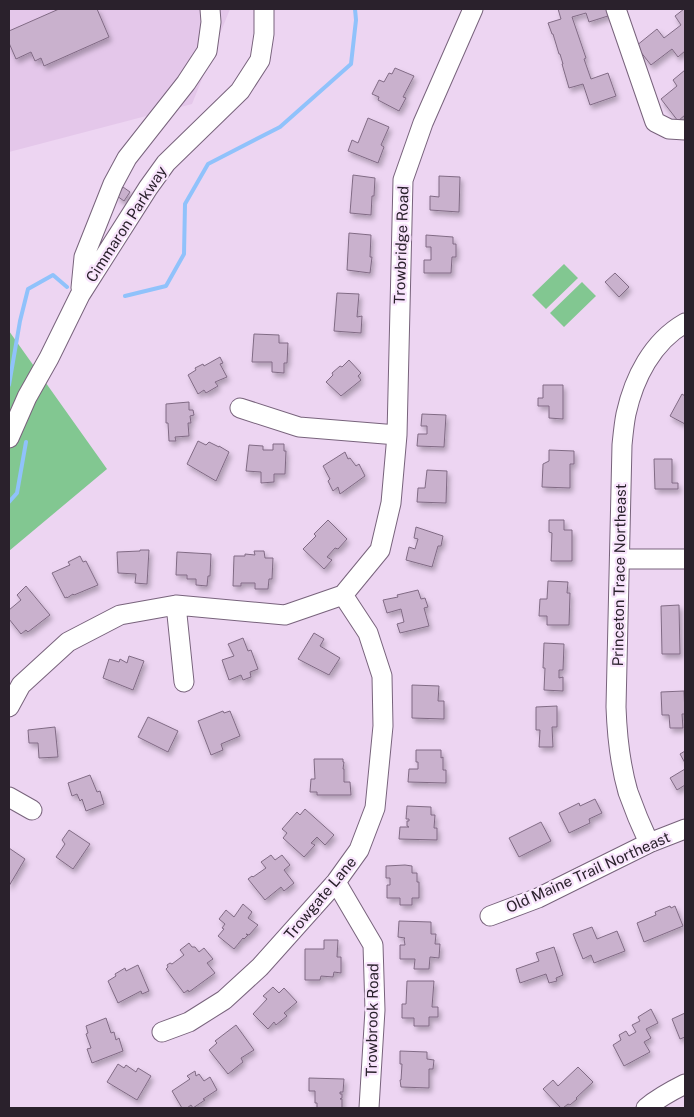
<svg xmlns="http://www.w3.org/2000/svg" width="694" height="1117" viewBox="0 0 694 1117" font-family="'Public Sans',sans-serif">
<style>
.built{fill:#e4c7ea}
.green{fill:#82c791}
.lines{fill:none;stroke-linecap:round;stroke-linejoin:round}
.stream{stroke:#90c2fb;stroke-width:4}
.building{fill:#c9b1cd;stroke:#816b85;filter:url(#shadow)}
.minor-casing{stroke:#78637c;stroke-width:21}
.minor{stroke:#fff;stroke-width:19}
.labels{text-anchor:middle;dominant-baseline:central;stroke-width:4.5;stroke-linejoin:round;paint-order:stroke}
.street-label{font-size:15px;fill:#2a212c;stroke:#f8e4fc}
</style>
<defs>
<filter id="shadow"><feDropShadow dx="2.5" dy="4" stdDeviation="2.5" flood-color="#0004"/></filter>
</defs>
<rect width="100%" height="100%" fill="#edd5f2"/>
<path class="built" d="M9,9H230L192,104L9,152Z"/>
<path class="green" d="M564,264L578,278L546,309L532,295Z
M582,282L596,296L564,327L550,313Z
M9,331L107,469L9,551Z"/>
<g class="lines">
<path class="stream" d="M125,296L166,286L184,254L185,204L208,164L280,127L351,64L356,20L355,9
M9,385L20,321L28,289L53,275L67,287
M9,502L17,493L26,442"/>
</g>
<path class="building" d="M59,9H97L109,37L44,66L41,58L35,61L31,52L16,59L9,43V31Z
M558,9H609L611,15L589,22L586,13L572,17L586,58L584,59L591,79L608,73L616,96L590,105L583,84L569,88L562,64H563L560,54H559L553,34H552L548,23L561,19Z
M684,9H685V51L678,57L672,49L651,65L636,46L657,29L664,38L681,25L675,16Z
M395,68L414,76L403,97L406,98L399,111L378,100L379,97L372,94L379,80L384,82L389,73L392,74Z
M685,70V115L678,121L661,99L677,86L673,80Z
M368,118L389,127L381,145L384,147L378,163L348,151L352,140L358,143Z
M353,175L375,178L374,196H372L371,215L350,213Z
M439,176L460,177L459,212L430,210V196L439,197Z
M123,187L130,192L124,201L117,196Z
M349,233L371,235L370,257H372L370,273L347,270Z
M426,235L453,237V244H456V257H452L451,273H424V260H431V247H426Z
M615,273L629,287L619,297L605,282Z
M337,293L359,294L357,317L362,316L361,333L334,331Z
M254,334L279,335V343H288L287,363H284V373L272,372V362H252Z
M220,357L223,363L220,364L227,377L215,382L218,386L206,393L204,390L198,394L188,375L196,370L195,368L203,364L204,366Z
M349,360L361,373L358,376L361,380L341,396L326,382L333,375L332,373L340,366L342,367Z
M543,385H563V419L549,418V406H538V398H543Z
M682,394L685,396V424L670,416Z
M189,402V410H193L194,415L190,416L191,423H188L189,436L175,437L176,441H169L168,423H166V404Z
M422,414L446,415L444,447L417,446L418,434H427V426H421Z
M198,441L206,445L209,442L219,447V446L229,452L216,481L187,464Z
M273,444H284V451H286L285,474H274V482L261,483V472L246,471L249,445L263,446V450H273Z
M549,450L574,451V464H570V488L542,487L543,464L549,461Z
M345,452L348,459L350,458L356,466L359,464L365,476L340,494L338,487L333,491L328,481L330,479L323,466Z
M654,459H672V483H678V489H655Z
M427,470L447,471L446,503L417,502L418,488H425Z
M328,520L347,539L338,549L335,548L327,557L332,560L324,569L303,549L316,536L314,534Z
M549,520H564V530H572V561H551L552,533L549,532Z
M416,527L443,536L441,546H438L432,567L406,560L409,547L415,549L418,539L414,538Z
M140,550H149L147,584L135,583L136,574L118,573L117,552L140,551Z
M254,551H264L265,558H273L272,579H269L268,589H255V583H241V586H233L234,556H245V554L255,555Z
M177,552L211,554L210,576H208L207,586L196,585V579H187V575H176Z
M80,556L83,562L86,561L98,585L74,595L73,594L67,598V597L65,598L52,573L70,565L68,562Z
M548,581L568,582L567,593H570L569,625H547V616H539L540,599H547Z
M26,586L50,615L28,632L26,630L21,634L9,619V610L21,600L17,595Z
M418,590L421,599L425,598L428,607L424,608L429,626L400,633L397,624L404,622L401,609L387,613L383,600L398,597L397,595Z
M679,605L680,654H662L661,606Z
M314,633L324,639L320,646L340,658L329,675L298,659Z
M243,638L248,651L251,650L258,669L250,672L251,677L243,680L241,675L229,680L222,660L234,656L228,644Z
M544,643L564,644L563,670H559V678L563,677V691L544,690L545,668H543Z
M129,656L144,661L133,690L103,678L109,659L119,662L120,659L127,663Z
M412,685L439,686L438,701H444V719L412,718Z
M684,691L685,714H682L683,728H670L669,715H662L661,692Z
M557,706V727H552L553,747H539L540,730H536V707Z
M223,711L224,713L230,711L240,736L221,744L223,750L211,755L198,721Z
M148,717L178,731L168,752L138,737Z
M55,727L58,757L39,758L38,743H29L28,730Z
M416,750H441V758L443,757V770H446V783L408,782L409,769H418V762H416Z
M685,751V763L680,754Z
M314,759H343V762H344L343,769H344V782H350L351,795H317V792H310L311,779H315Z
M685,769V785L677,790L670,778Z
M90,775L97,792L100,791L104,804L86,811L82,799L80,801L77,794L72,796L68,783Z
M595,799L602,813L589,819L590,823L569,833L559,813L579,803L580,806Z
M407,806L431,807V815H435L434,828H437V840L399,839L400,827H409L407,826V821H409V819H406Z
M305,809L334,835L325,845L317,837L311,843L315,845L304,857L283,838L287,833L282,829L297,812L300,815Z
M541,822L551,841L519,857L509,838Z
M69,830L90,844L73,869L56,857L65,844L62,840Z
M9,848L25,859L9,886Z
M271,855L275,860L282,855L290,865L284,870L294,883L284,891L281,887L265,900L248,879L252,876L253,877L266,868L261,862Z
M405,865L412,866V873H417V882H419V898H412V905H400V898H387V885H390V878H386V866Z
M243,904L252,912L248,918L258,925L249,935L246,934L248,935L244,939L243,938L234,949L218,936L224,929L222,928L225,924L219,919L226,910L234,917Z
M670,906L671,908L675,906L683,926L644,942L637,923L656,915L655,912Z
M399,921L431,922V934H436L435,944H440L439,958L430,957L429,969H414L415,959H400V945H405L404,939L405,938L398,937Z
M592,927L597,939L617,931L625,951L594,963L591,955L583,959L573,934Z
M324,940H338L337,957H341V973L334,972L333,977L321,976L320,980H305V949H324Z
M189,943L192,947H195L199,952L204,948L213,959L207,963L215,973L189,992L188,990L184,993L166,969L168,967L167,965L170,963L172,964L184,955L180,950Z
M554,947L563,975L556,978L557,981L549,983L546,974L520,983L516,969L539,961L536,953Z
M138,965L149,991L142,994L141,991L118,1003L108,981L116,976L115,974L125,968L126,971Z
M407,981H434L432,1007H438V1017H429V1026H414V1018H402V1004H406Z
M273,987L279,993L284,988L297,1002L284,1013L287,1016L276,1025L274,1022L268,1029L253,1014L267,999L263,996Z
M651,1009L658,1023L646,1029L651,1038L644,1042L650,1052L624,1066L613,1045L621,1040L619,1035L626,1031L629,1036L636,1032L632,1025L640,1021L638,1017Z
M685,1013V1037L680,1039L672,1019Z
M106,1018L111,1033L114,1032L116,1040L119,1038L123,1051L92,1063L87,1049L91,1048L86,1034L88,1033L86,1026Z
M236,1025L254,1050L241,1058L243,1062L228,1074L209,1050L217,1043L215,1041Z
M400,1051L427,1052V1059L434,1060L433,1069H429V1088L401,1087L400,1080H401L402,1064H400Z
M118,1064L124,1068L126,1065L136,1072L138,1068L151,1076L137,1100L107,1082Z
M578,1067L593,1082L576,1098L577,1099L570,1105L568,1104L563,1108H561L543,1089L553,1080L558,1086Z
M195,1071L196,1076L199,1074L204,1081L210,1077L217,1090L203,1099L205,1100L193,1108L191,1105L187,1108H182L172,1091L190,1079L187,1076Z
M309,1078L344,1079L343,1092H340V1094H342V1098L340,1099H342V1108H317V1103H315V1091H309Z"/>
<g class="lines">
<defs>
<path id="minor" d="M616,9L655,122L669,129L685,130
M81,288L84,257L113,184L127,158L186,83L207,51L211,22L210,9
M240,408L299,427L397,435
M9,438L27,397L49,358L80,295L148,188L166,163L240,91L260,60L264,34V9
M620,559H685
M176,605L184,682
M9,707L21,685L68,642L120,615L176,605L285,615L343,595L380,550L391,503L397,435L403,180L423,123L473,9
M9,797L32,810
M649,843C641,826 634,809 628,792C620,764 617,736 616,707L622,445C623,435 624,424 626,414C634,378 652,342 685,323
M336,882L373,945L375,1010L369,1108
M490,916L538,898L649,843L685,829
M162,1032L189,1022L224,1000L260,967L336,882L359,850L375,808L383,726L382,676L368,633L343,595
M646,1108C658,1098 671,1091 685,1084"/>
</defs>
<use href="#minor" class="minor-casing"/>
<use href="#minor" class="minor"/>
</g>
<g class="labels">
<g class="street-label">
<text transform="translate(126 224) rotate(-57)">Cimmaron Parkway</text>
<text transform="translate(401 245) rotate(-88)">Trowbridge Road</text>
<text transform="translate(619 575) rotate(-89)">Princeton Trace Northeast</text>
<text transform="translate(588 872) rotate(-24)">Old Maine Trail Northeast</text>
<text transform="translate(320 898) rotate(-50)">Trowgate Lane</text>
<text transform="translate(372 1020) rotate(-89)">Trowbrook Road</text>
</g>
</g>
<rect width="694" height="1117" fill="none" stroke="#2a212c" stroke-width="20"/>
</svg>
